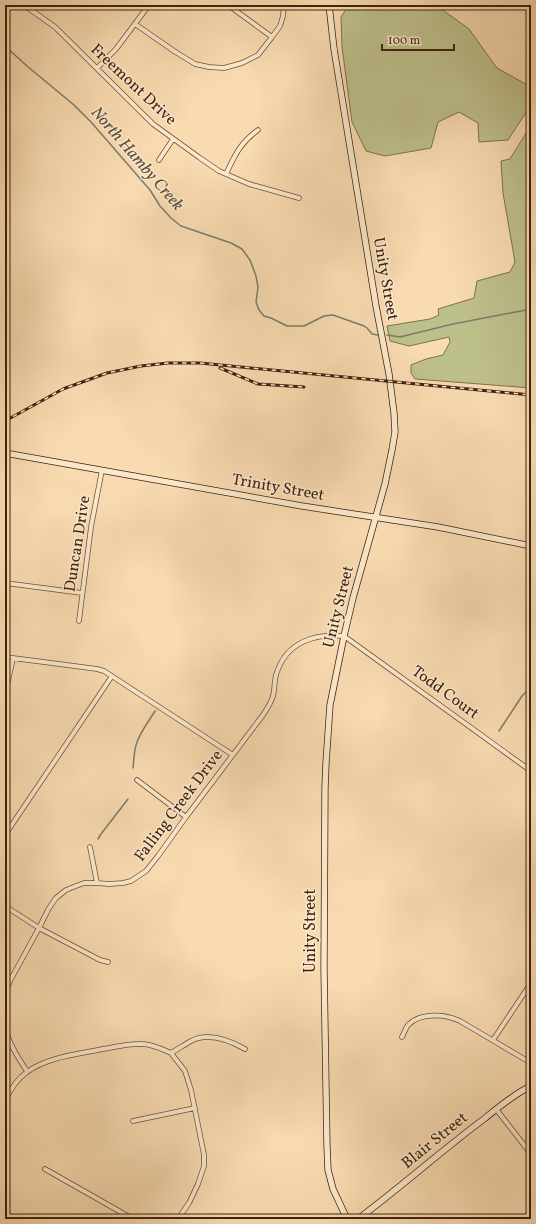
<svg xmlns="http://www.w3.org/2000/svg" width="536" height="1224" viewBox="0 0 536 1224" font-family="Vollkorn,serif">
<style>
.green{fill:#bec08c;stroke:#7e714c}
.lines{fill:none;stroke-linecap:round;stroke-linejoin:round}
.stream{stroke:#787e6c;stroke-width:1.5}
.street-casing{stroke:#6e5036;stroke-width:5.5}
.secondary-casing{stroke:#3f220d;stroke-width:7}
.street{stroke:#fbe8cc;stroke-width:4}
.secondary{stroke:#fbe8cc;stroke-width:5.5}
.rail-casing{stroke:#3f220d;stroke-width:3}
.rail{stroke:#fbe8cc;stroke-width:1.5;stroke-dasharray:4.5;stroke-linecap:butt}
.labels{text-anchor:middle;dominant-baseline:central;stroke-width:3;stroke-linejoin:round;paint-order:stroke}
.street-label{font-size:16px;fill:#3f220d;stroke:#fbe8cc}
.water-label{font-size:17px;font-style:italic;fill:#5c503c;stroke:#fbe8cc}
</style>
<rect width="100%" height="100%" fill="#f9dbb1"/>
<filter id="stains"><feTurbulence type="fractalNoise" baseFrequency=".005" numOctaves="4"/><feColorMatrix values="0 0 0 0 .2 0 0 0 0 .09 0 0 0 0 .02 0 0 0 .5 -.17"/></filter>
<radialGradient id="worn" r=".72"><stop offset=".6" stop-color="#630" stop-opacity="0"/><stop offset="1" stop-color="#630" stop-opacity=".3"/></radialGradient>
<path class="green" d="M349,5H436L469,29L497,68L531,87V110L525,114L508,140L479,142L478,123L459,112L438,122L431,148L385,156L366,151L352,122L342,47L341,17Z
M531,125V388L415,379L411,373V365L426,359L443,355L450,342L449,337L409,346L390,341L387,326L430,319L439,315L438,309L474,298L477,281L510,272L515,262L503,193L501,161L510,159Z"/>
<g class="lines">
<path class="stream" d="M5,46L27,66L74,105L91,122L150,190L160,206L171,218L181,226L231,243L242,249L250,260L256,276L258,287L256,302L259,310L264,316L271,318L287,326H304L324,316L333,315L364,326L367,328L372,334L378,335
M387,335L400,337L453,324L531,309
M499,731L522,696L531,687
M133,768C134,759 134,750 137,742C141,731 149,721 155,711
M98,839L101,834L128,799"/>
<defs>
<path id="street" d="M24,5L55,27L153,124L200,158L219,171L249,184L299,198
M228,5L272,37
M135,24L174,51L195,64L209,67L224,68L242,63L258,55L272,37L280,26L283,16L284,5
M97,68L116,49L149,5
M159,160L173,139
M226,174C235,155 240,143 258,130
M5,583L82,593
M79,621L91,527L102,470
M5,657L59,664L97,669L104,671L233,755
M5,688L8,681L13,658
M137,780L186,817
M5,835L112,676
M90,847L97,883
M5,906L39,928L100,960L108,962
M5,993L11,979L39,928L49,908L56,898L66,890L76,886L84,883H97L109,884L123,883L131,881L146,871L158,856L186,817L263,715C267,709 271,703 273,696C275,688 274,679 277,672C287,642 315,633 344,636L531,771
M5,1028C9,1044 18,1058 27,1071
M402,1037C404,1033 406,1028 408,1025C421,1012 445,1014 460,1021L531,1063
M493,1040L531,983
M171,1053L185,1071L191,1090L204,1155V1166L198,1184L189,1203L178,1219
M171,1053C178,1049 184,1045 191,1041C208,1032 229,1040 245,1049
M5,1101C10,1090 17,1079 27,1072C47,1057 79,1054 103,1049C116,1047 129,1043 142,1044C152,1044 162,1049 171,1053
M496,1109L531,1154
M133,1121L195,1108
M45,1169L133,1219"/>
<path id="secondary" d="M329,5L334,49L376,306L389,374L394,413L395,432L392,450L385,484L353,598L344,636L330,705L326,763L325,788L324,969L327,1146L328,1170L333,1189L347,1219
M5,453L302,506L438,527L531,546
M358,1219C401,1187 441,1151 484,1119C499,1107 514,1094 531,1086"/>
</defs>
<use href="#street" class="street-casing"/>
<use href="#secondary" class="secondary-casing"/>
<use href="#street" class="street"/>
<use href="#secondary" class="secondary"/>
<defs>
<path id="rail" d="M220,368L258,384L304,387
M5,421L63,389L107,373L141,366L168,363H200L531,395"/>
</defs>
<use href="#rail" class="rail-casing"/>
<use href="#rail" class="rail"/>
</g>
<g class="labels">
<g class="street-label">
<text transform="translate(133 85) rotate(43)">Freemont Drive</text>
<text transform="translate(385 279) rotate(80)">Unity Street</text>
<text transform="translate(278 488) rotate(10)">Trinity Street</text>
<text transform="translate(78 544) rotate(-81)">Duncan Drive</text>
<text transform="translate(339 607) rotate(-76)">Unity Street</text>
<text transform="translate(445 693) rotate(36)">Todd Court</text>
<text transform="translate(179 806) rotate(-53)">Falling Creek Drive</text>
<text transform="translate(311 931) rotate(-90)">Unity Street</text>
<text transform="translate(435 1141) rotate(-39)">Blair Street</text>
</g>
<g class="water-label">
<text transform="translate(137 159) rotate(49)">North Hamby Creek</text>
</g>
</g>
<rect width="536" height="1224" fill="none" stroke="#f9dbb1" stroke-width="20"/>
<rect x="6" y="6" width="524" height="1212" fill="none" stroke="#3f220d" stroke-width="2"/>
<rect x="10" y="10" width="516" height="1204" fill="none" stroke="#3f220d"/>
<path d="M382 44v6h72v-6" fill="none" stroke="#3f220d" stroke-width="2"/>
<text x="388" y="44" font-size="12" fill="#3f220d" stroke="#fbe8cc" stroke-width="3" paint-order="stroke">100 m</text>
<rect width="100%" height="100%" filter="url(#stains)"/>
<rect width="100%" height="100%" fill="url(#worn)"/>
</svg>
